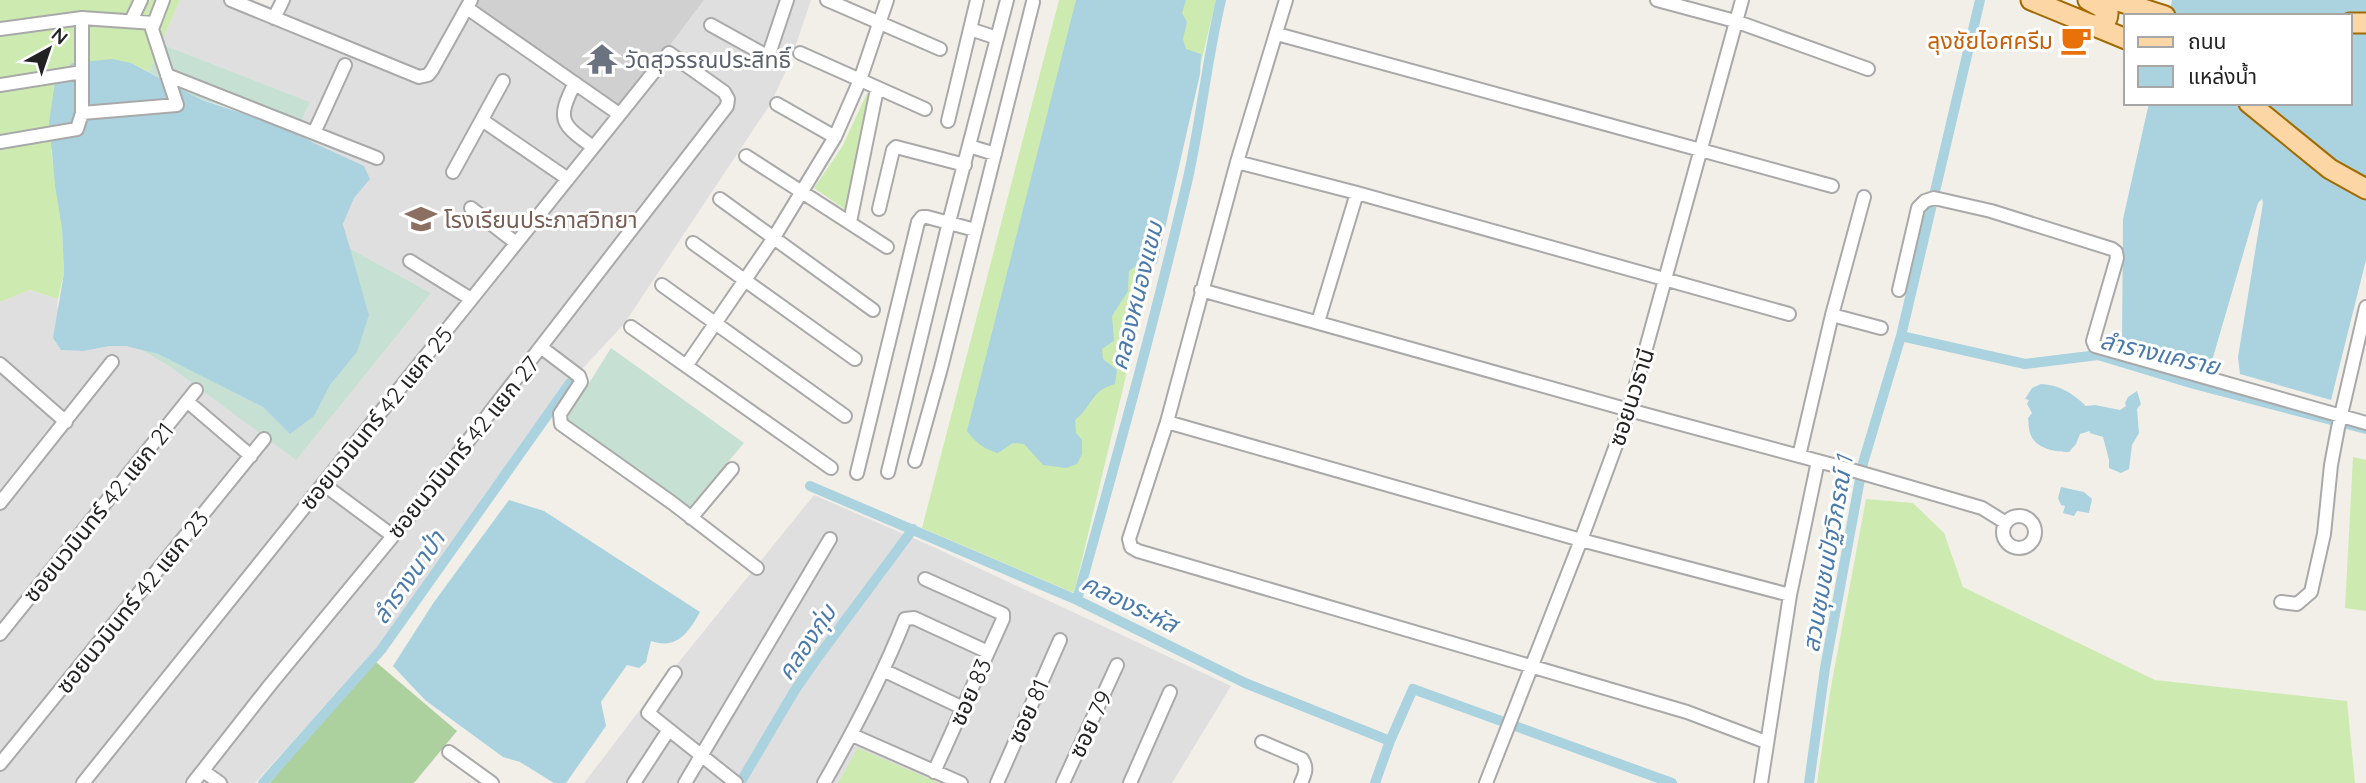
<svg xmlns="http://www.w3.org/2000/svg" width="2366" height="783" viewBox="0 0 2366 783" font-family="Quicksand,'Noto Sans Thai',sans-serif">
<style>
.residential{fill:#e0dfdf}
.religious{fill:#d0d0d0}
.grass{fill:#cdebb0}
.forest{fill:#add19e}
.wetland{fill:#c6e0d4}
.water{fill:#aad3df}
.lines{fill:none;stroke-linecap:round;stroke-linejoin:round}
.canal{stroke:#aad3df;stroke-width:10}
.street-casing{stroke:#a9a9a9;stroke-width:16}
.primary-casing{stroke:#a06b00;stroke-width:23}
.street{stroke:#fff;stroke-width:12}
.primary{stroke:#fcd6a4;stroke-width:19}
.labels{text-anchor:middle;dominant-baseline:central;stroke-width:6;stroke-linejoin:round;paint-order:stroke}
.food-label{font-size:23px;fill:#c56008;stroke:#fff;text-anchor:end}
.worship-label{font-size:23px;fill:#5b616d;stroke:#fff;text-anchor:start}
.education-label{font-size:23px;fill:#785e54;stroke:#fff;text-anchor:start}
.street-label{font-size:23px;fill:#222;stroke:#fff}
.water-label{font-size:24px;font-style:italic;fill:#4a7aab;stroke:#fff}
</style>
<rect width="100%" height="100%" fill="#f2efe9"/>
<path class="residential" d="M180,0H252L274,8L279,0H475L621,109L704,0H811L790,62L771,103L624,324L585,366L569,378L404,612L370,657L255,783H0V302L30,290L58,299L57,307L84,351L110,346H126L140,349L172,368L431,293L349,248L343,223L354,198L316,144L296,133L310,102L161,44Z
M814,495L929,545L1231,686L1172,783H584L636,715Z"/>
<path class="religious" d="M475,0H704L621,110L471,8Z"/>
<path class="grass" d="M0,0H180L149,72L131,63L51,150L62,229L64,273L58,299L30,290L0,302Z
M1059,0H1216L1074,593L922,528Z
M868,91L866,116L850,213L814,188L842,147Z
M2353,457L2366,460V611L2345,608Z
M1866,499L1913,503L1944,533L1963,587L2155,680L2347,701L2355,783H1817L1830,692Z
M858,748L939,783H838Z"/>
<path class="forest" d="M370,657L457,731L414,783H270Z"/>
<path class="wetland" d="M161,44L310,102L296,133L241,111L202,100L149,72Z
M349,248L431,293L296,460L172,368L140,349L158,354L263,407L290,434L314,416L330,385L357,352L369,315Z
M611,348L744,443L688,509L566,420Z"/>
<path class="water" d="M1076,0H1186L1182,13L1187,22L1183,39L1186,49L1201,54L1200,74L1157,264L1141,262L1129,271L1128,291L1112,316L1114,341L1102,349L1103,359L1117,370L1115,384C1090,391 1093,406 1075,420L1076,433L1082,440V454L1077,464L1066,468L1043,465L1024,444L1013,443L998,453C984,449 976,443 967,431Z
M2172,0H2366V260L2331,400L2240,374L2238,357L2263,203L2262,199L2258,203L2209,371L2122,344L2123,219L2149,103H2350V16H2169Z
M112,59L131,63L202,100L287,128L316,144L364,166L370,179L354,198L343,224L369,315L357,352L330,385L314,416L290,434L263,407L158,354L126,346H110L84,351L61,350L53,338L64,273L62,229L55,185L49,122L55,82L72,63Z
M2041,384C2060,385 2072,393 2086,406L2095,405L2120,410L2126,406L2125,403L2128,397L2137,391L2141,404L2137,409L2139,433L2132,445L2129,469L2121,473L2109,468V460L2103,437L2090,433V431L2080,434L2076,444L2069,452C2053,452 2031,448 2029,428C2028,425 2029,421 2028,418L2032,413L2027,404L2029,400L2025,399L2032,388Z
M2061,487L2084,492L2092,499L2089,513L2077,511L2074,516L2063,513L2065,506L2061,505L2058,498Z
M509,500L544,511L700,612C689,632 677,650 651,641L646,662L639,668L627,665L601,702L606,726L566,783H554L520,762L503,757L425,700L393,666L434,602Z"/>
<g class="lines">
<path class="canal" d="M1901,336L2025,364L2098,355L2194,384L2366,429
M810,486L1077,600L1245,683L1390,741L1375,783
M1077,600C1116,460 1155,320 1188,178C1201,119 1207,59 1221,0
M1390,741L1413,689L1672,783
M263,783L381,650L570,383
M740,783L795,690L818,657L913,529
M1809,783L1825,668L1863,463L1901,336L1980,0"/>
<defs>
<path id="street" d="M231,0L419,77L428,75L432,70L471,0
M827,0L940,49
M1286,0L1237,162L1167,422L1129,539L1131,547L1138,551L1687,712L1766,742
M1657,0L1735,21L1868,69
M467,8L619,114
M274,18L283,0
M131,21L141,0
M711,25L765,55L769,54L787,0
M0,29L82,18L154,23
M970,29L997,38
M1277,34L1832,186
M800,53L925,109
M167,75L377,158
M575,83C556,120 561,124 593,147
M0,85L82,72
M777,104L835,137
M82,113V18
M482,120L568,179
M948,121L977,0
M314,133L345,65
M0,142L77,129L82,113L177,105L152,29L163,0
M969,146L995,154
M746,156L887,247
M1237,162L1357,193L1789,314
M453,172L503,81
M720,199L873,310
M471,208L516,243
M879,209L893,150L896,147L965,165
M850,222L877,89
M693,243L855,359
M410,261L471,299
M662,285L845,416
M1201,290L1629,410L1855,471L1982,508L2006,523
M1899,290L1918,208L1925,201L1934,198L1991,211L2112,249L2116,252L2117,258L2093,341L2095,346L2366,423
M1832,315L1881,328
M1318,322L1357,193
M631,327L831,468
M542,348L579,376L581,382L560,414L561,424L671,502L757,568
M0,364L66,422
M686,366L773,239L835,137L860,80L887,0
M188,402L251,456
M1167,422L1581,540L1790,595
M1799,456L1832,315L1864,197
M915,461L941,368L1033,2
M888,472L949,222L1007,0
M857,473L918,222L922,217H927L975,230
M323,484L393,536
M0,503L112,362
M2003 532a16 16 0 1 1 32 0a16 16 0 1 1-32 0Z
M691,518L732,469
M925,579L1003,614V619L934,772
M2281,602L2297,604L2311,592L2324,534L2331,465L2338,428L2366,307
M0,634L196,390
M885,671L963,708
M675,673L648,713L736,783
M852,735L961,783
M1262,742L1302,759C1308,768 1305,774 1301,783
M449,752L492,783
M0,764L264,439
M203,771L220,783
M83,783L669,53L724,92L728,99L727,106L417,507L270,685L193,783
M634,783L668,731
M685,783L830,539
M824,783C855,729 882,677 905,619L914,618L988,652
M997,783L1060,640
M1063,783L1117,665
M1130,783L1170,692
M1486,783L1581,540L1629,410L1742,0
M1761,783L1790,595L1818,461"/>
<path id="primary" d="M2031,0L2126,39
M2088,0L2108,11C2109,23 2100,25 2090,25
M2115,0L2165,16
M2350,23H2366
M2249,103L2330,169L2366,189"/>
</defs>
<use href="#street" class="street-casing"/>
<use href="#primary" class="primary-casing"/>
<use href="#street" class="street"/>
<use href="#primary" class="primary"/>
</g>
<defs>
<symbol id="cafe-bare" viewBox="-9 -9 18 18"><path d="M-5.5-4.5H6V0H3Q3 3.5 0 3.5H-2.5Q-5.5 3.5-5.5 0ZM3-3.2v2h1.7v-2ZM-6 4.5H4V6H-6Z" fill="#e8710a" stroke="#fff" stroke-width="2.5" paint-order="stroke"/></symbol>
<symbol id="temple-bare" viewBox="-9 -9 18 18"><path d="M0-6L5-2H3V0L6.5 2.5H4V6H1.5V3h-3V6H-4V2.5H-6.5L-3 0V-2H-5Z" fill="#6b7280" stroke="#fff" stroke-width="2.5" paint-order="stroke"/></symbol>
<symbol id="school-bare" viewBox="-9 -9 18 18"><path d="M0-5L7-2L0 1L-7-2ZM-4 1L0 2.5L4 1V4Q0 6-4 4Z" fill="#8d6e63" stroke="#fff" stroke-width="2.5" paint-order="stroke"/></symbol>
</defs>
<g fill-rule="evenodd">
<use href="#cafe-bare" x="2054" y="18" width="44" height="44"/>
<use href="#temple-bare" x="580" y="37" width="44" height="44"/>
<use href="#school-bare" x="399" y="197" width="44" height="44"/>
</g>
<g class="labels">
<g class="food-label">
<text x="2053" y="40">ลุงชัยไอศครีม</text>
</g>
<g class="worship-label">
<text x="625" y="59">วัดสุวรรณประสิทธิ์</text>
</g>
<g class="education-label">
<text x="444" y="219">โรงเรียนประภาสวิทยา</text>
</g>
<g class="street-label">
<text transform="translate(1631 397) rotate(-72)">ซอยนวธานี</text>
<text transform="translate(376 418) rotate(-51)">ซอยนวมินทร์ 42 แยก 25</text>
<text transform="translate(463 447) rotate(-51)">ซอยนวมินทร์ 42 แยก 27</text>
<text transform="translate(98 512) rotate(-51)">ซอยนวมินทร์ 42 แยก 21</text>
<text transform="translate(132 602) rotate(-51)">ซอยนวมินทร์ 42 แยก 23</text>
<text transform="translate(970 692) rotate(-66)">ซอย 83</text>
<text transform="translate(1028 711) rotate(-66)">ซอย 81</text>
<text transform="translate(1090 724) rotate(-65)">ซอย 79</text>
</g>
<g class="water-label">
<text transform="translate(1136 296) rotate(-76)">คลองหนองแขม</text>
<text transform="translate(2160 353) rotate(13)">ลำรางแคราย</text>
<text transform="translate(1827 554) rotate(-80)">สวนชุมชนปัฐวิกรณ์ 1</text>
<text transform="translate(408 577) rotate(-55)">ลำรางนาป่า</text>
<text transform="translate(1130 603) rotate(26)">คลองระหัส</text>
<text transform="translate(806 642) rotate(-56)">คลองกุ่ม</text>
</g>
</g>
<rect x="2124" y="14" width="228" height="91" fill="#ffffff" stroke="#a7a7a7" stroke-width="2"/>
<rect x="2138" y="37" width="35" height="10" fill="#fcd6a4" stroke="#a7a7a7" stroke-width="2"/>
<text x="2188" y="49" font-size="21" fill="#222222">ถนน</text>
<rect x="2138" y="66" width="35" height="21" fill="#aad3df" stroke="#a7a7a7" stroke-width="2"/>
<text x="2188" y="84" font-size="21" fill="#222222">แหล่งน้ำ</text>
<g transform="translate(49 49) rotate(40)" stroke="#ffffff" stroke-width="5" paint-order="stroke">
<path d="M0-5L12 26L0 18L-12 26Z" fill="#222222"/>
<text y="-10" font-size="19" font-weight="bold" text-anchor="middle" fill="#222222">N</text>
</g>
</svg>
